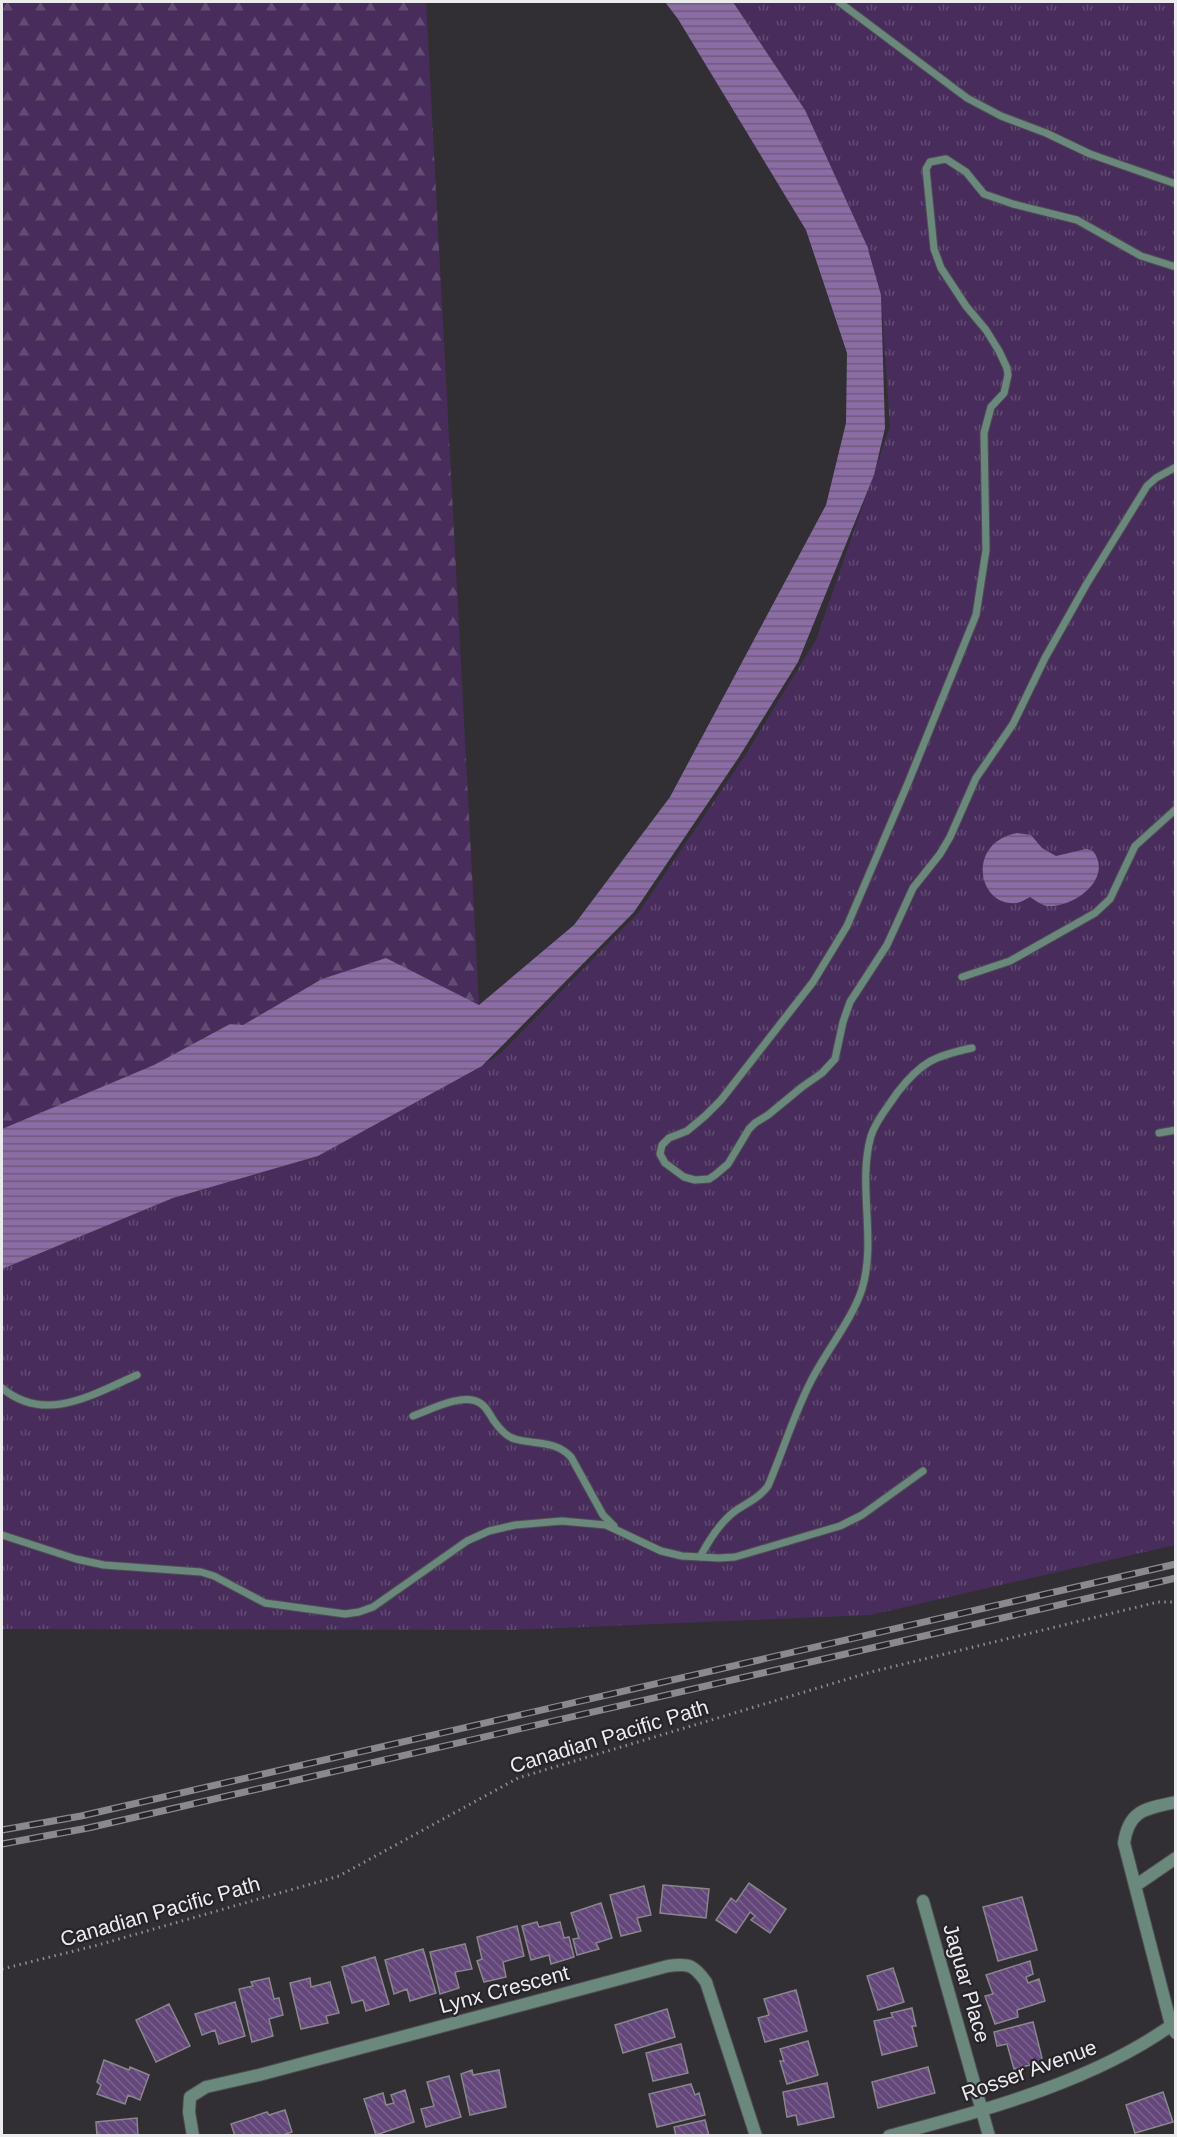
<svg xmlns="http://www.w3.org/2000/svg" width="1177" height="2137" viewBox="0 0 1177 2137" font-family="Helvetica,sans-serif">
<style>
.grass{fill:url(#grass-tufts)}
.forest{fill:url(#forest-firs)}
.water{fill:url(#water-rules)}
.building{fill:url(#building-back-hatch);stroke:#89868c;stroke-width:1.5}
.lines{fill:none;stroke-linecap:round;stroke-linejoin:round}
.service-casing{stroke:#4f4d52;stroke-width:9}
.minor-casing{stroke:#4f4d52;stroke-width:14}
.path{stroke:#8f8d91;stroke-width:3;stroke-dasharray:1.5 4.5;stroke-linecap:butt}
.service{stroke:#6a887b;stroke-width:7}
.minor{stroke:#6a887b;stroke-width:12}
.rail-casing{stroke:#8a898d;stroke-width:7}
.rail{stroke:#27252a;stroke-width:4.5;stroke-dasharray:14;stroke-linecap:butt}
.labels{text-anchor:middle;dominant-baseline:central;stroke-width:4.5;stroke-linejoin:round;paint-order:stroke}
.street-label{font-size:21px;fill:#ecebee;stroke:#27252a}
</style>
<defs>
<pattern id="grass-tufts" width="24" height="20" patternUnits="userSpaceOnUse" patternTransform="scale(1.5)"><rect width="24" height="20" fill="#482d5c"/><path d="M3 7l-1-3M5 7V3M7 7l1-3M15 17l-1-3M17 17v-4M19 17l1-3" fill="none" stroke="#634c74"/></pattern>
<pattern id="forest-firs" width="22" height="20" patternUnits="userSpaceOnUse" patternTransform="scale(1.5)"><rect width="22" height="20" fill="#482d5c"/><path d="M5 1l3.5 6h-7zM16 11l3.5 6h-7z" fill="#634c74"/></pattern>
<pattern id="water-rules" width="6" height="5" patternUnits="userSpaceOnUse" patternTransform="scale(1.5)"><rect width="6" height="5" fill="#8b6ca4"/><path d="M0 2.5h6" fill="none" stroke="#6c5b7a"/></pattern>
<pattern id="building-back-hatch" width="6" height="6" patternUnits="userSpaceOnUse" patternTransform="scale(1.5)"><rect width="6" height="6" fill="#63467a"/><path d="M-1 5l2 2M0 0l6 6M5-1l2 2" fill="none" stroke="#7a618d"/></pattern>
</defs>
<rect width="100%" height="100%" fill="#312f34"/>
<path class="grass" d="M733,2H1175V1545L870,1615L511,1630L2,1629V1269L173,1198L318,1156L482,1066L501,1053L639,912L744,757L816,640L890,427L881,295L805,110Z"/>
<path class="forest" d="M2,2H426L479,1006L386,958L322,979L243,1025H230L154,1065L2,1129Z"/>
<path class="water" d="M665,2H733L805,110L867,246L881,295L885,428L874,475L798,662L739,757L634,912L482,1066L318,1156L173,1198L2,1269V1129L154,1065L230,1024L243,1025L322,979L386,958L479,1005L574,925L670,797L826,505L846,423L847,353L806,230L678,19Z
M1017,833L1031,835L1042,848L1056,856L1086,849L1093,851C1114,878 1074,908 1047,906C1041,905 1035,900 1030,897C1026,899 1021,902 1017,903C978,908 965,843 1017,833Z"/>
<path class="building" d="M749,1883L786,1909L770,1933L751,1920L755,1916L750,1912L736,1933L716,1920L731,1898L736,1902Z
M663,1885L709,1889L706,1918L660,1913Z
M644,1886L651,1915L637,1918L641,1931L621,1936L610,1895Z
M1022,1897L1037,1950L998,1961L983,1907Z
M601,1903L612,1938L596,1943L599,1949L577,1955L573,1939L579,1938L571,1913Z
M537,1922L539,1927L560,1922L564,1938L569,1937L574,1957L551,1964L549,1955L531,1960L522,1926Z
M517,1926L524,1956L503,1962L506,1977L484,1982L477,1961L482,1959L477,1937Z
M465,1944L472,1969L455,1972L459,1988L440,1994L430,1952Z
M423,1949L436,1993L410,2001L407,1989L394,1994L385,1960Z
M375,1957L389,2004L366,2011L363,2000L352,2003L342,1967Z
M1030,1961L1033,1974L1026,1977L1028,1983L1039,1979L1045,2001L1017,2010L1018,2017L995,2024L985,1996L993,1994L986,1975Z
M893,1968L904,2002L878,2010L867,1976Z
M269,1978L274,1999L279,1998L283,2015L269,2019L273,2036L252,2042L239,1989L253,1986L251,1982Z
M310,1978L311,1987L330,1982L339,2013L326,2016L328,2023L301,2029L290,1983Z
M796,1990L807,2031L765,2042L758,2018L769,2015L764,1999Z
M235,2002L245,2036L219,2044L215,2030L202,2035L195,2014Z
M169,2004L190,2046L156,2062L136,2020Z
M912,2008L916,2026H912L917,2046L882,2055L874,2021L893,2017L891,2013Z
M667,2009L675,2037L623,2053L615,2025Z
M1033,2022L1043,2062L1014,2069L1007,2044L997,2046L994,2032Z
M808,2041L818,2075L787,2084L780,2061H784L780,2049Z
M681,2044L688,2073L653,2081L646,2053Z
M104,2060L129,2070L130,2067L149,2075L140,2100L128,2095L125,2104L97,2094L101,2085L97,2082Z
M928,2067L935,2093L878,2108L872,2082Z
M472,2070L473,2075L499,2070L506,2107L470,2115L461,2074Z
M449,2076L461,2117L426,2127L421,2109L434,2106L427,2082Z
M827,2083L834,2117L798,2125L796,2115L787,2117L783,2092Z
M691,2084L695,2095L699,2093L705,2115L657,2127L649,2094Z
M405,2090L414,2122L376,2135L364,2099L383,2093L386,2105L394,2103L391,2095Z
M1163,2092L1173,2122L1135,2133L1126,2105Z
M285,2110L292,2132L280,2136H235L231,2124L267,2112L269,2115Z
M137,2118L138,2136H97L96,2122Z
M705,2120L709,2136H676L674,2127Z"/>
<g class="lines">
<defs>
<path id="service" d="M839,2L967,98L1001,116L1046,133L1090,154L1176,184
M1176,267L1141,256L1077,220L1013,204L984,194L966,172L946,159L930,162L926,169L934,249L941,268L966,306L986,330L999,351L1007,368L1008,375L1004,393L991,407L984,433L986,550L976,615L908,783L847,926L813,982L721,1100L705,1116L687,1131L669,1138L662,1145L660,1154L665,1163L684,1177L695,1180L709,1179L715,1175L728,1164L749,1129L755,1123L768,1115L802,1087L822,1073L835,1059L843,1022L850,1002L887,945L913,888L940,854L950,837L976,778L1013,724L1045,658L1086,585L1147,486L1156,478L1176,467
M962,977L1010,961L1095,913L1110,899L1135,846L1176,809
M1159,1133L1176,1130
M2,1388C45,1424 92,1395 137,1375
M413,1416C430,1410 463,1392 480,1403C486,1406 490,1415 494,1421C499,1428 506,1437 515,1439C536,1445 555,1440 571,1457L603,1515L614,1526
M2,1535L76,1559L104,1565L201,1572L214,1576L265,1603L345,1614L359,1612L373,1607L467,1541L489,1531L515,1525L562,1521L606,1525L661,1551L682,1556L719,1558L735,1557L840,1526L862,1515L923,1471
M700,1557C709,1540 721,1520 738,1509C749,1502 760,1497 768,1486C783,1451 794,1414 811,1381C825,1353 853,1318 862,1289C877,1240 857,1185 871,1136C876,1120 888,1107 897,1093C921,1062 934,1056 972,1048"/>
<path id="minor" d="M1176,1802C1146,1809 1129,1809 1124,1843L1171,2025L1176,2033
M1135,1886L1176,1858
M923,1901L989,2136
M193,2136L189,2112L190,2097L206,2087L259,2075L668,1966C689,1963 694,1965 706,1982L756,2136
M889,2136C985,2110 1094,2082 1176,2022"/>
</defs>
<use href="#service" class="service-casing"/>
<use href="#minor" class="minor-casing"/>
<path class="path" d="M2,1969L98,1945L339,1876L518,1778L871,1672L1158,1602H1176"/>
<use href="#service" class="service"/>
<use href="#minor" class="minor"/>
<defs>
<path id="rail" d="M2,1830L81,1816L1176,1564
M2,1844L88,1828L1176,1578"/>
</defs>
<use href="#rail" class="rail-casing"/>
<use href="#rail" class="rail"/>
</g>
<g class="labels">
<g class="street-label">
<text transform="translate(609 1736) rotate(-17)">Canadian Pacific Path</text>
<text transform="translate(160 1911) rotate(-16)">Canadian Pacific Path</text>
<text transform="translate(967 1983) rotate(74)">Jaguar Place</text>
<text transform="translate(504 1989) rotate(-15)">Lynx Crescent</text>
<text transform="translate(1029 2070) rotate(-20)">Rosser Avenue</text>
</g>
</g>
<rect width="1177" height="2137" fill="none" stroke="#ecebee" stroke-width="6"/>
</svg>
